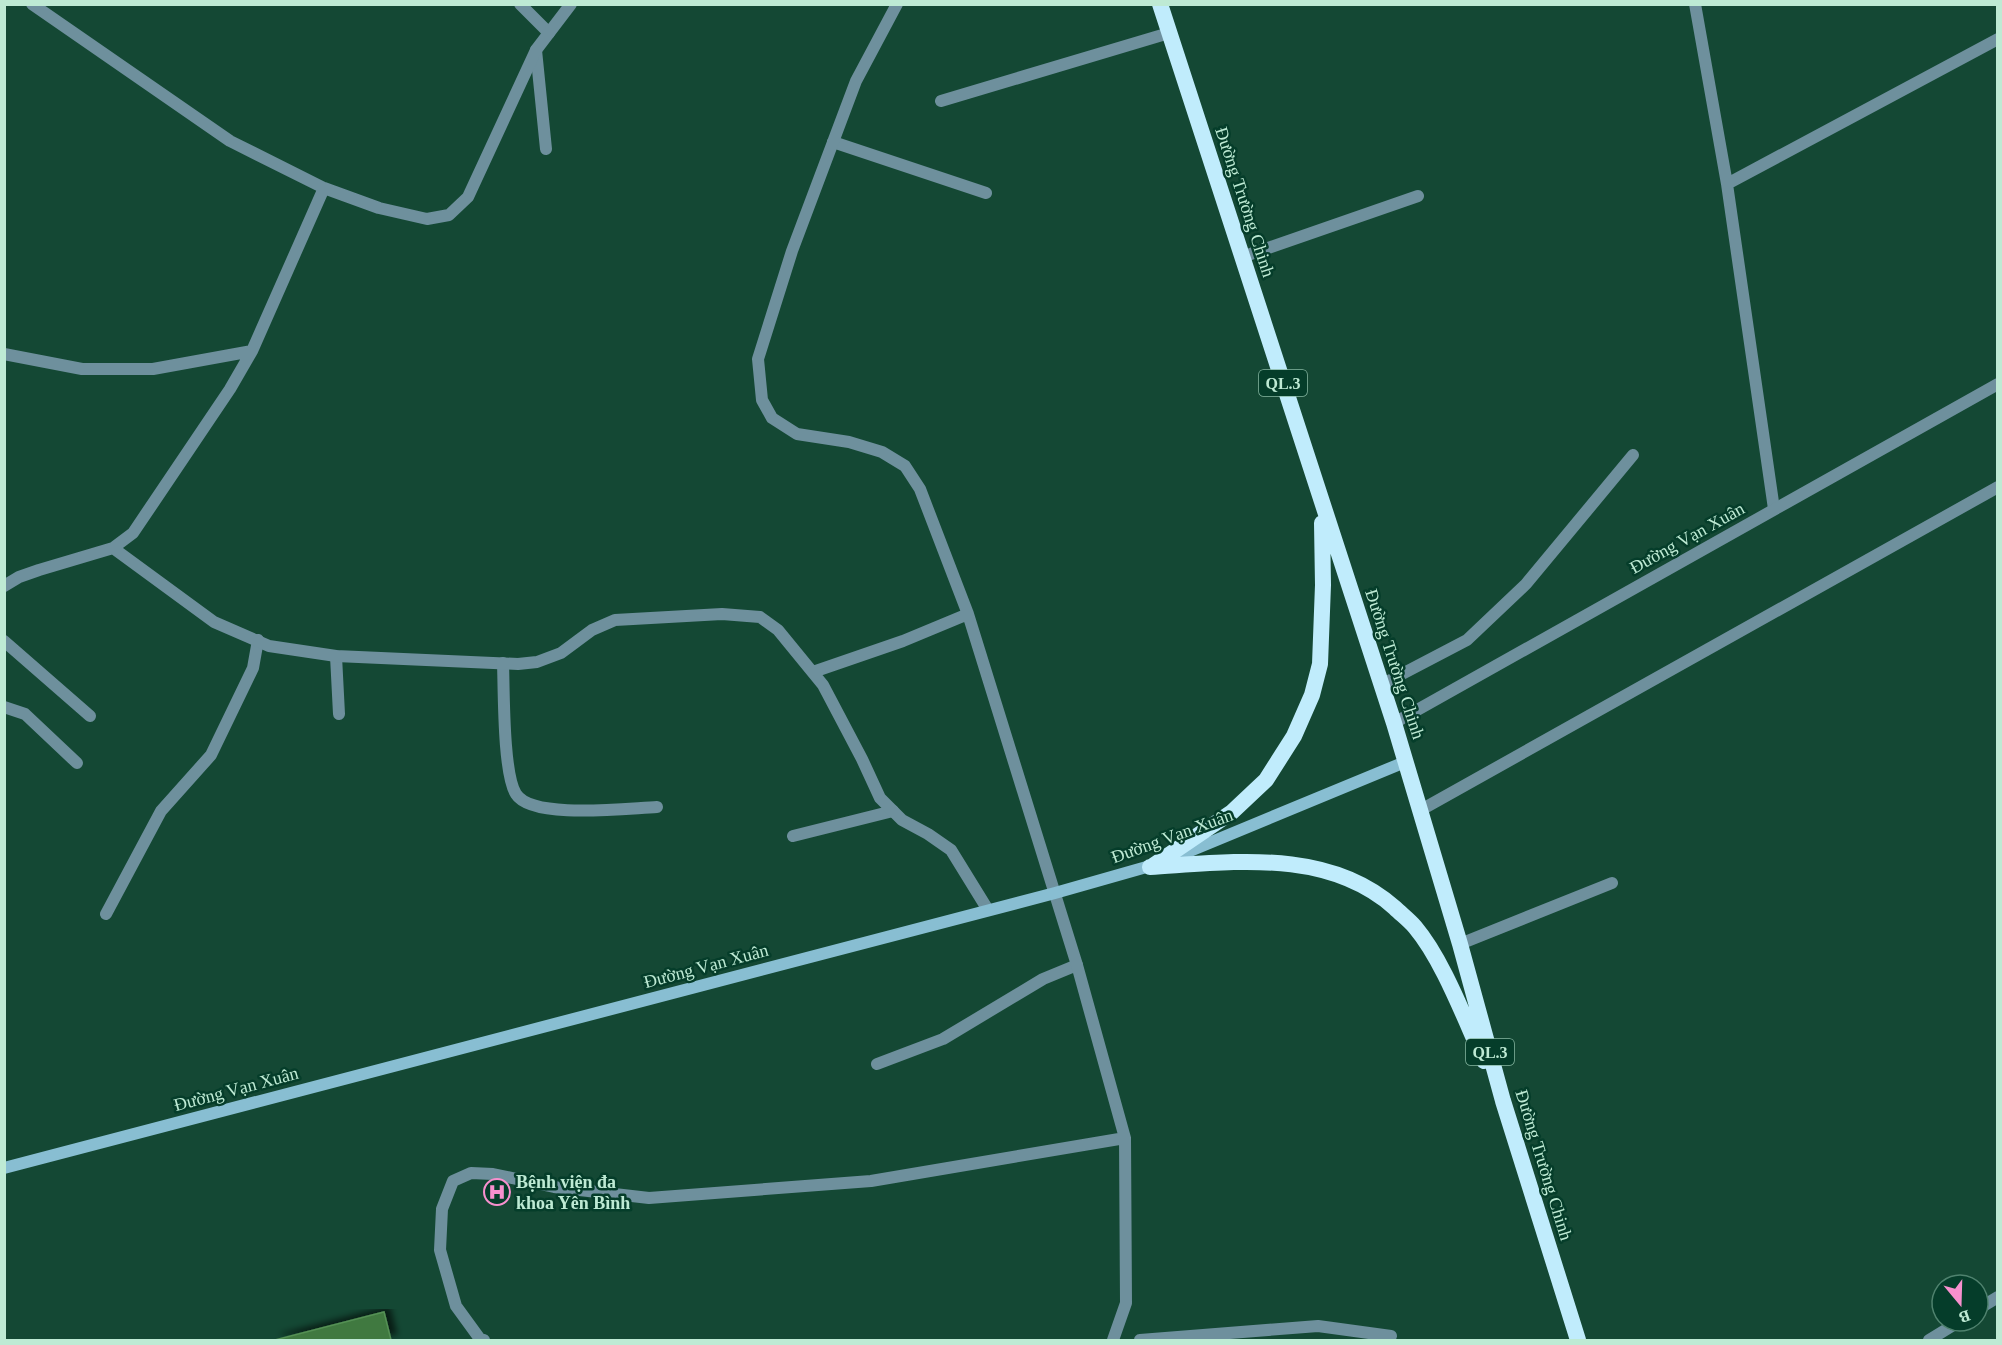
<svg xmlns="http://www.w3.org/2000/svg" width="2002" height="1345" viewBox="0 0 2002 1345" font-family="'Times New Roman',serif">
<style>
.building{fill:#3f793f;stroke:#559054;stroke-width:1.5;filter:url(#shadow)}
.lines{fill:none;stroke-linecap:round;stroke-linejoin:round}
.service{stroke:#6e909d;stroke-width:12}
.minor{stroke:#6e909d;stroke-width:12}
.tertiary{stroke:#6e909d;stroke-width:12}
.secondary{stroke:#88bed2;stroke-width:12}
.trunk{stroke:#c0ecfc;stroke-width:16}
.labels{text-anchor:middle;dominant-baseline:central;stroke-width:5;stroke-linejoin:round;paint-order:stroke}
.shield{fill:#053d2a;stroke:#86b6a1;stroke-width:1.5}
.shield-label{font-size:16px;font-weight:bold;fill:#beead4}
.street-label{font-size:18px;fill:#beead4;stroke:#053d2a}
.poi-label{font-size:18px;font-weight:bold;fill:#beead4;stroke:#053d2a;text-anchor:start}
</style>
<defs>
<filter id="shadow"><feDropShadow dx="5.5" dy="-5.5" stdDeviation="3" flood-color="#0009"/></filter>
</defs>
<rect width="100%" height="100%" fill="#144834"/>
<path class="building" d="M384,1312L391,1340H275Z"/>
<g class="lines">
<path class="service" d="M520,4L549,33
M536,50L546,149
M941,101L1169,33
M833,142L986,193
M1242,257L1418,196
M4,641L90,716
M336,656L339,714
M503,663C504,690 503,774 516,794C532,820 628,808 657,807
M1381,685L1467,640L1526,584L1633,455
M4,707L25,714L77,763
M793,836L893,811
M106,914L161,811L211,755L253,668L258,640
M1460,944L1612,883
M877,1064L943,1039L1043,979L1077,965
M1140,1340L1318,1326L1391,1336"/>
<path class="minor" d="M32,4L230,141L324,188L379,208L427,219L449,215L468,197L536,50L571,4
M897,4L856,81L792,251L758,359L762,400L772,418L797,434L849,442L882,452L905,466L920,489L968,614L1077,965L1125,1138L1126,1303L1113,1340
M1695,4L1727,184L1774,509
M1727,184L1998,39
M4,354L82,369H153L252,351
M113,548L214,622L269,646L336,656L518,664L537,662L561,653L592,630L615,620L722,614L760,617L778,630L823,685L862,759L880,798L902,820L928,834L951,850L988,910
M4,586L19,577L39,570L113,548L133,533L230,389L252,351L324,188
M813,672L903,641L968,614
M1978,1309L1998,1297
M484,1340L480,1339L456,1306L440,1250L442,1209L453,1181L471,1173L493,1174L554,1187L649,1198L871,1181L1125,1138
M1929,1340L1960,1321"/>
<path class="tertiary" d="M1394,723L1998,384
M1419,811L1998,487"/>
<path class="secondary" d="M1173,858L1405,762
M4,1168L1055,893L1157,864"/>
<path class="trunk" d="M1160,4L1394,723L1460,944L1503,1101L1578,1340
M1150,867C1233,862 1328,848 1395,908C1401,914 1409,920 1415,927C1443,960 1465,1020 1484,1061
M1151,867L1232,812L1266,780L1294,736L1312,695L1320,664L1323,585L1322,523"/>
</g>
<defs>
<symbol id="hospital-ring" viewBox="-11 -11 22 22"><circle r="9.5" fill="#053d2a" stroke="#f790ce" stroke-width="1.5"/><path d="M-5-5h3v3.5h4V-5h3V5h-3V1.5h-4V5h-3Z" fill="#f790ce"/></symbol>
</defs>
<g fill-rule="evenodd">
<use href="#hospital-ring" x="482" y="1177" width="30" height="30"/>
</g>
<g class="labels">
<g class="shield">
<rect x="1259" y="370" width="48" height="26" rx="4.5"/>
<rect x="1466" y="1039" width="48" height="26" rx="4.5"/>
</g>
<g class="shield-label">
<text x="1283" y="383">QL.3</text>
<text x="1490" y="1052">QL.3</text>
</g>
<g class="street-label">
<text transform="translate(1245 202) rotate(72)">Đường Trường Chinh</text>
<text transform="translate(1687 538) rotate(-29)">Đường Vạn Xuân</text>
<text transform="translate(1395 664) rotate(72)">Đường Trường Chinh</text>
<text transform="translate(1172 836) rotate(-20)">Đường Vạn Xuân</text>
<text transform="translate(706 966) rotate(-15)">Đường Vạn Xuân</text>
<text transform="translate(236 1089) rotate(-15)">Đường Vạn Xuân</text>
<text transform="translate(1544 1165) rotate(73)">Đường Trường Chinh</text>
</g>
<g class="poi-label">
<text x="516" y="1182">Bệnh viện đa<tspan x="516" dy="21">khoa Yên Bình</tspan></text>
</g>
</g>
<rect width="2002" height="1345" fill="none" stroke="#beead4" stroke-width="12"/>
<g transform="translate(1960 1303) rotate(161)"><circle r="28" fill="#053d2a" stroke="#4f826e" stroke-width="1.5"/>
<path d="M0-4.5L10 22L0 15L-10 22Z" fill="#f790ce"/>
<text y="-9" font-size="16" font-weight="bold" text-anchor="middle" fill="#beead4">B</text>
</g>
</svg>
